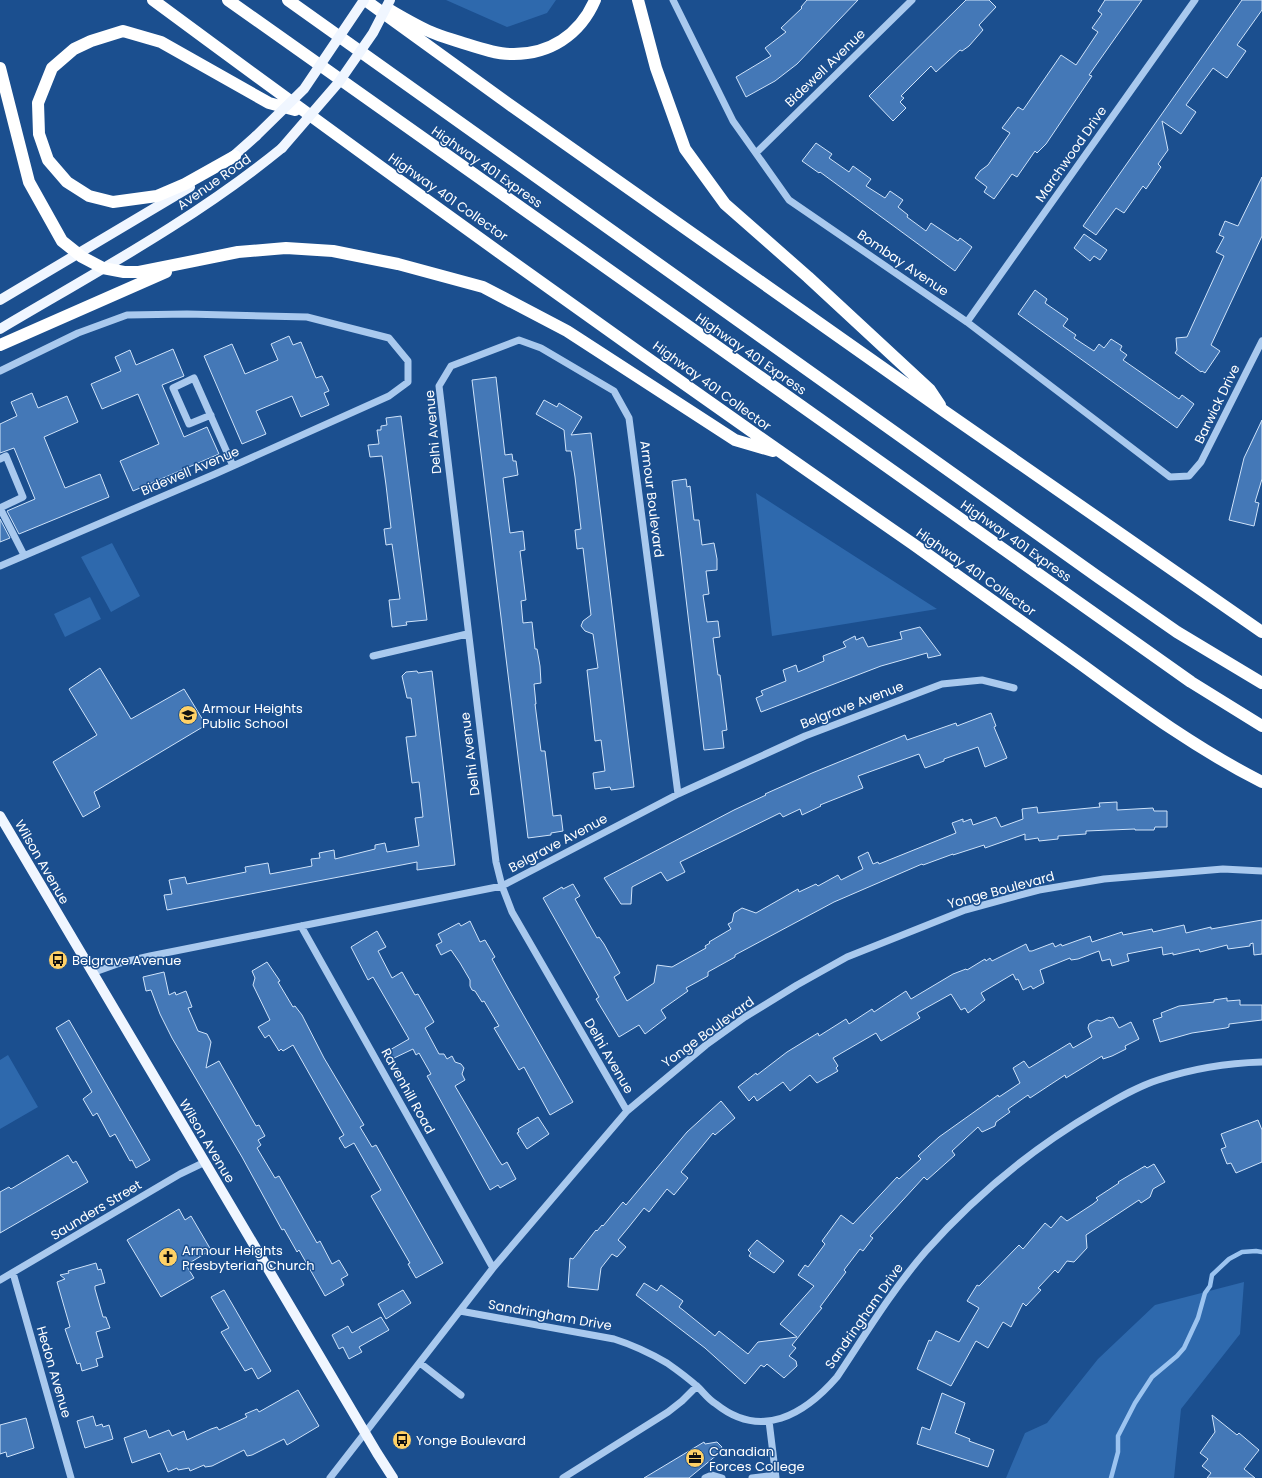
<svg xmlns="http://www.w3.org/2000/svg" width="1262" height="1478" viewBox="0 0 1262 1478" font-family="Poppins,sans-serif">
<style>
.green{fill:#2e69ad}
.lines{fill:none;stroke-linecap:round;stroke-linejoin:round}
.stream{stroke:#9cc4f0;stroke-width:4.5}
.building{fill:#4478b7;stroke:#cfe3fa}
.minor{stroke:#a9c9ee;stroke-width:7}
.major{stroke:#f0f6ff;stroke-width:10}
.highway{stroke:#fff;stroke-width:12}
.major-bridge{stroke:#f0f6ff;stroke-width:10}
.labels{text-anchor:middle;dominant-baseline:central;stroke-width:3;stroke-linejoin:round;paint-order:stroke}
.street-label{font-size:13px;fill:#fff;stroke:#1b4f8f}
.poi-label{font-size:13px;fill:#fff;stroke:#1b4f8f;text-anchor:start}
</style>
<rect width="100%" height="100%" fill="#1b4f8f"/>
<path class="green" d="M446,0H556L547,13L507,27Z
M756,493L937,609L772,636Z
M112,543L140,596L111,612L81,557Z
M90,597L101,619L65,637L54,614Z
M8,1055L38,1107L0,1129V1060Z
M1244,1282L1240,1334L1181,1409L1174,1478H1006L1025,1433L1047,1423L1098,1359L1155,1305Z"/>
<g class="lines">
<path class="stream" d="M1111,1478L1118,1452V1436L1135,1403L1152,1377L1177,1356L1184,1348L1198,1318L1205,1293L1210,1286L1212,1275L1229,1259L1242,1252L1256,1251L1262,1252"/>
</g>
<path class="building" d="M807,0H858L797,64L775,81L746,97L736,77L771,56L765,48L786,32L781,28L802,8L801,7Z
M966,0H989L996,7L979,25L983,30L969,46L962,51L960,50L936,72L931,66L901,96L904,98L900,102L906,108L893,121L869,96Z
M1105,0H1142L1089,75L1092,76L1046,144L1037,153L1035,151L1017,177L1012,174L994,199L984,192L987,187L975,178L980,171L988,165L1010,133L1002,128L1018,107L1023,110L1061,55L1076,65L1098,32L1092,28L1102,14L1098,11Z
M1242,0H1262V10L1237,45L1246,51L1227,78L1213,68L1186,105L1196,112L1181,134L1162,121L1168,150L1158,164L1161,167L1146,189L1143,186L1124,213L1116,208L1096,235L1083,226Z
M816,143L832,154L829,158L849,172L853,166L871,179L866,186L885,198L890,191L903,200L898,207L908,215L907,217L926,231L931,223L958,241L960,238L972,247L955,271L820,172L819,173L802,161Z
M1262,177V236L1211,345L1220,351L1205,373L1202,371L1201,372L1175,353L1177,350L1176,338L1187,337L1224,256L1216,252L1224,237L1219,235L1225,221L1238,226Z
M1084,234L1107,250L1100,260L1094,256L1090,261L1074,248Z
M1035,290L1047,299L1045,303L1068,319L1063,326L1076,335L1074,338L1094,351L1099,344L1104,348L1111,339L1122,346L1120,350L1127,355L1123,360L1179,399L1182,395L1194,404L1177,428L1018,314Z
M289,336L293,345L301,342L316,378L322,376L329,391L324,393L329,405L301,417L292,396L256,411L266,434L242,444L204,356L232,344L245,374L278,360L271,344Z
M173,349L184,376L162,385L184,437L207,427L219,454L133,491L120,461L159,444L138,394L102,409L91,384L121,371L115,357L130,350L136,365Z
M496,377L505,455L512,454L513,461H516L518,475L503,478L510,533L523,531L525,550L520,551L526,600L521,601L523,623L532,622L535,649H537L540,666L541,683L534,684L536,704H535L541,751H545L553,816L561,815L563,831L551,833V835L528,838L472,380Z
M32,393L38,408L67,396L78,422L44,437L65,488L100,474L109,497L19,534L7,511L35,499L14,448L0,453V424L17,416L11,402Z
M544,400L557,407L559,403L582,417L571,435L591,433L634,787L611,790L610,787L595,789L593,773L605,771L601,740L595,741L587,670L598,668L593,634L585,631L581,626L583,621L591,615L583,548L577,549L575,530L581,529L575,477L571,451H566L564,430L536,414Z
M401,416L427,620L406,622L407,625L392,627L389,600L400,599L392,544L386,545L384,529L391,528L386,485L382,456L370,457L368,445L379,444L377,430H381V426L387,425L386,418Z
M1262,420V479L1255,502L1259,503L1254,526L1229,520L1244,458Z
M686,479L687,487L690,486L694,520H699L702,545L714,543L717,559V570L706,571L709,594L703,595L707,622L718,621L720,637L713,638L718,675H720L727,730L722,731L724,748L704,750L672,481Z
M0,519L10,538L0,542Z
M920,627L941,655L928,658L927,653L881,666L761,712L756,698L763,695L761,691L786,681L783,670L796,665L798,672L824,661L823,656L846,647L843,642L855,636L856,640L863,637L868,647L902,639L900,632Z
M100,668L131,719L184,689L206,725L94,792L100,807L83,817L53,762L97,735L69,689Z
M417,671L418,673L432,671L455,865L417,870V862L167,910L164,895L172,894L169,880L185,877L187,884L246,872L245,867L268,863L270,874L312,866L311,859L320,858L319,853L334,850L335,859L375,849V845L385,843L387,852L419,846L415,818L423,817L419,782L412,783L406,737L416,736L415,728L411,698H407L402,676L406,672Z
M991,713L996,726L994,727L1007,758L985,767L978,747L944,759V761L925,768L919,754L858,776L863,788L820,805L821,806L802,815L800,809L783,817L780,813L680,862L685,872L667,881L661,872L632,887L631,904H621L604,878L734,810L766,795L765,794L812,773L905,735L907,740L956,723L957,726Z
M1117,802V810L1153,808L1154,811H1167V827H1155L1154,830H1135V829L1086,831V834L1058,836V839L1039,841L1038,838L1025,840V834L985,848L984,845L953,855V854L923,865L922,864L834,902L735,955V957L708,972V976L686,988L688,991L661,1010L666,1018L645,1034L639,1025L619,1037L596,999L599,997L543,898L562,887L563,889L573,884L580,896L575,899L597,938L599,937L604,944L620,973L614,977L627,1001L654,983L657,965L672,967L706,948L705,946L710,943L709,942L731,929L728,924L732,922L734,913L742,908L756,913L798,889L799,892L816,884L818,886L838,875L841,880L863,869L858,857L868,852L873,864L878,862L879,864L956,833L952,823L963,819V822L971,819L973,825L996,817L1001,827L1023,819L1022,809L1037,807L1038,813L1100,807L1099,803Z
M1262,920V954L1254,955L1253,943L1250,944V946L1228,949L1227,945L1200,952L1199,949L1173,955V953L1163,955L1162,947L1127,954L1129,961L1112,966L1110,959L1102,961L1099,951L1078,959L1071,960L1070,958L1040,970L1044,983L1033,989L1031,986L1023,990L1018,979L1016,980L1013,974L981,993L985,1000L968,1013L965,1008L961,1010L951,994L917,1013L920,1018L881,1041L876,1033L833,1058L838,1066L836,1068L838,1071L817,1083L810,1075L790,1091L783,1082L757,1101L754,1096L749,1101L738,1087L756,1073L757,1075L787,1052L818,1033L819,1036L846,1019L849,1024L872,1009L874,1012L906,991L911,999L953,974L966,969L967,970L985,959L986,961L990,958L992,961L1026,944L1029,951H1032L1053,943L1055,947L1061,944L1062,946L1090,936L1092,942L1122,932L1123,935L1152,929L1153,932L1184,925L1186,933L1211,927V929Z
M470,921L480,942L485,940L495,957L492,959L508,988L573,1102L550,1115L524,1067L519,1070L494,1028L499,1026L484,1001L482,1002L475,991L472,990L470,986V980L460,963L451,950L441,955L436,945L442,942L438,934L459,923L461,926Z
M377,931L386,947L378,951L392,978L402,972L415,995L418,994L434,1022L425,1028L439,1054H444L447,1059L452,1056L455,1062L461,1064L464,1068L462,1074L465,1080L455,1086L498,1159L502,1165L507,1162L516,1179L500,1188L498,1185L490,1190L427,1076L431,1074L419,1053L416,1055L413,1049L392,1059L388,1051L409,1039L373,977L368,980L351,947Z
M267,962L280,981L278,982L293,1007L295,1006L302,1015L324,1058L364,1125L360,1127L372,1147L376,1145L443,1263L416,1278L408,1264L410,1263L371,1196L381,1190L354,1143L345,1148L339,1138L344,1135L293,1045L283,1051L281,1049L279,1051L269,1035L265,1038L258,1027L270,1020L253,985L255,978L252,971Z
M164,972L169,995L175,992L176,995L186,991L192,1007L188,1008L198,1031L207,1034L211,1042L206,1068L219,1061L256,1126L259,1125L265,1136L258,1140L261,1145L257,1148L275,1178L279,1176L317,1243L320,1241L332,1264L339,1260L348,1275L341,1279L344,1285L325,1296L299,1250L297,1252L284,1229L282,1230L242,1157L172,1038L160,1014L151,990L146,991L143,977Z
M1227,998V1001L1240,1000V1005H1262V1020L1229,1024V1027L1226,1028L1192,1033L1160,1042L1153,1020L1162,1017L1161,1013L1179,1006L1214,1002V1000Z
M1110,1017L1111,1018L1113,1017L1119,1028L1131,1022L1139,1039L1125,1046L1126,1049L1112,1056L1103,1059L1102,1056L1066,1078L1065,1075L1030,1098L1028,1095L1008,1109L1010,1112L996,1122L995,1126L982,1132L978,1127L952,1151L955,1155L927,1180L924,1177L870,1236L873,1238L863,1251L860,1249L844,1270L846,1272L820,1307L822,1308L817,1314L792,1345L796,1348L789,1356L796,1361L797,1366L784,1378L767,1364L764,1367L761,1365L745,1384L705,1348L636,1295L644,1283L657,1291L661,1285L683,1301L679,1307L683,1310L715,1336L719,1331L748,1354L758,1342L797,1337L780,1324L814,1286L798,1275L805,1265L808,1267L825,1244L822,1241L841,1215L853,1224L897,1177L899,1179L921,1159L918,1156L939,1137L998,1095L999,1097L1020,1083L1013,1068L1024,1061L1029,1068L1070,1043L1073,1048L1092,1037L1088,1028L1089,1024L1097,1020L1101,1021Z
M69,1020L150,1160L136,1168L132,1160L130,1161L115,1134L110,1137L97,1113L93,1116L83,1099L92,1092L56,1028Z
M721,1101L735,1118L715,1135L713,1133L681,1172L688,1178L674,1195L667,1189L649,1212L644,1208L628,1228L618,1240L626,1247L617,1257L612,1254L601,1268L598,1290L568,1287L570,1258L573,1259L596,1230L597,1231L602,1225L603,1226L623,1202L626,1205L687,1132Z
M538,1117L549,1134L527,1149L517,1133L519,1132L518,1129Z
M1258,1120L1262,1130V1162L1236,1173L1231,1163L1227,1164L1221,1149L1226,1147L1221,1134Z
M68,1155L73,1163L76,1161L88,1182L0,1233V1192L9,1187L11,1189Z
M1154,1164L1165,1182L1153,1189L1150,1197L1141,1203L1139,1200L1086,1235L1087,1248L1074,1262L1067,1261L1058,1273L1055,1270L1038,1288L1041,1290L1026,1306L1023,1303L1011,1327L1003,1322L988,1348L976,1341L951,1386L917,1369L929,1340L931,1341L936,1331L959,1342L979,1308L967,1301L977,1285L979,1286L1019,1245L1023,1249L1045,1223L1051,1228L1061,1216L1067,1221L1093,1204L1098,1200L1096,1198L1119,1183L1118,1182L1145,1166L1147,1168Z
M179,1209L185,1220L191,1216L211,1250L186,1265L194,1278L161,1297L127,1240Z
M757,1240L784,1261L774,1273L749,1256L751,1253L748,1250Z
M96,1263L98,1270L101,1269L105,1283L95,1286V1289L103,1317H106L110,1328L96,1332L103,1357L96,1359L98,1366L82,1371L80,1363L77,1364L65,1329L70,1327L57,1282L65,1279L60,1275L69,1273L68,1271Z
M224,1290L271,1371L258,1379L252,1368L245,1371L221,1332L229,1328L211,1297Z
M403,1290L411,1303L386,1319L378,1304Z
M381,1317L389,1330L359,1347L362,1352L349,1359L343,1347L339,1349L332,1335L348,1326L352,1333Z
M298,1390L319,1426L287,1445L284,1439L252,1455L247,1456L244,1450L212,1466L205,1467L204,1465L190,1471L189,1468L178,1470L177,1468L168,1472L160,1453L132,1463L124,1438L146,1430L149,1438L169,1430L172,1436L184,1431L187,1440L211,1429L217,1427L219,1430L247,1417L245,1414L257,1409L259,1412Z
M942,1393L965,1403L955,1433L970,1439L969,1441L994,1450L988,1467L917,1444L922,1427L930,1430Z
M1212,1415L1237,1435L1239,1433L1259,1450L1244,1469L1255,1478H1207L1211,1473L1202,1466L1208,1459L1200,1453L1215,1432Z
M93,1416L96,1426L102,1424L103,1427L109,1425L113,1439L85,1448L77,1421Z
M26,1418L34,1448L7,1457L6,1452L0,1454V1425Z
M704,1442L705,1444L717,1442L722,1447L718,1454L689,1478H644Z"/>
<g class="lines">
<path class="minor" d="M673,0L733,121L789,200L967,322L1170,477L1189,476L1201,462L1262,341
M756,153L912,0
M967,322L1195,0
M0,371L78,333L127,315L187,314L307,317L389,338L408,361V382L389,396L215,474L0,566
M211,415L189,424L173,388L194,378L233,466
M0,459L6,456L23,497L0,508
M0,508L24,555
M373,656L467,634
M301,926L493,1268
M92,973L120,963L150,956L502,886L678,794L805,736L942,684L982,680L1014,688
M627,1111L512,912L502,886L496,862L439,386L451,366L519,340L541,348L614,391L629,418L678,794
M13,1273L71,1478
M0,1280L180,1174L205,1162
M460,1311L614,1339C633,1345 650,1353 667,1363C677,1370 689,1379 698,1387C704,1393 709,1400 716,1404C761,1440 804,1415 837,1377C865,1335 892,1290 926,1251C974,1197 1033,1148 1096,1111C1115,1100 1136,1087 1158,1080C1191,1069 1227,1063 1262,1062
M420,1363L461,1395
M769,1421L776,1478
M330,1478L493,1268L627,1111L706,1045L745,1017L797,985L847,957L965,910L1039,890L1104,879L1223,869L1262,871
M563,1478L668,1412L682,1401L697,1386
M705,1478L712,1475L722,1478
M752,1478L775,1475"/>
<path class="major" d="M229,160L256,136
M0,300L190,187
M0,329C96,272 195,219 282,148
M0,816L377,1453L393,1478"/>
<path class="highway" d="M153,0C403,185 657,367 913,544C970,585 1028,626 1085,667C1142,709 1199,750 1262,782
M228,0L1191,682L1262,726
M288,0L1098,577L1177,632L1262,683
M365,0L506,102L944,411L1262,632
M638,0L656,68L685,149L725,204L808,277L930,390L940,405
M388,9C402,17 417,26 431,32C440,36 451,39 460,42C476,47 495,54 511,54C549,55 580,35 595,0
M0,68L29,182L62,241L82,257L103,268L124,272H139L238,252L286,248L333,251L398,264L483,287L567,331L735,440L773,451
M235,156L185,184L157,196L113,202L89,196L67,182L48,160L39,134L38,103L52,68L74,49L91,41L123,31L161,42L269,103L295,110
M0,345L166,272"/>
<path class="major-bridge" d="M256,136L304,89L364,0
M282,148L339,82L373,33L390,0"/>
</g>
<defs>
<symbol id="school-disc" viewBox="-11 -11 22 22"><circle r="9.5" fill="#ffd166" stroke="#1b4f8f"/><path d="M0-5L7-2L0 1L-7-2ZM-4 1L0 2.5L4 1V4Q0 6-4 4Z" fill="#111"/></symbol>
<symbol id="bus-disc" viewBox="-11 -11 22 22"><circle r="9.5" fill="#ffd166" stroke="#1b4f8f"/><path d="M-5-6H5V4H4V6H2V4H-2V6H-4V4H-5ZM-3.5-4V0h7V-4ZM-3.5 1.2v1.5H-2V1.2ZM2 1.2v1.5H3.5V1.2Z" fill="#111"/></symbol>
<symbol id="church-disc" viewBox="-11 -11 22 22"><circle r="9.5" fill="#ffd166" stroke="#1b4f8f"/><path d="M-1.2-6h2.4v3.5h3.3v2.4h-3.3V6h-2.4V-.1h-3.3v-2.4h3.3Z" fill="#111"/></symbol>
<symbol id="office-disc" viewBox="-11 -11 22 22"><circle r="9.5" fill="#ffd166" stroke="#1b4f8f"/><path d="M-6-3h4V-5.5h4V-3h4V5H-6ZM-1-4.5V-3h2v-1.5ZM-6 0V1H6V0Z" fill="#111"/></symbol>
</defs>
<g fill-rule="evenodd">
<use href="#school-disc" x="177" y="704" width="22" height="22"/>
<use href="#bus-disc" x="47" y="949" width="22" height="22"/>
<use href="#church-disc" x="157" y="1246" width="22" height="22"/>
<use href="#bus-disc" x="391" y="1429" width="22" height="22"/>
<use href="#office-disc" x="684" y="1447" width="22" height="22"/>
</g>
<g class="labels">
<g class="street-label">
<text transform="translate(825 68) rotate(-44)">Bidewell Avenue</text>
<text transform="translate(1071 154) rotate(-55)">Marchwood Drive</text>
<text transform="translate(487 167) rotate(35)">Highway 401 Express</text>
<text transform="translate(214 182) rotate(-35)">Avenue Road</text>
<text transform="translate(448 197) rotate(35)">Highway 401 Collector</text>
<text transform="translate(903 263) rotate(34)">Bombay Avenue</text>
<text transform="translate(751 354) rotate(35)">Highway 401 Express</text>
<text transform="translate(712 386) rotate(36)">Highway 401 Collector</text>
<text transform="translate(1217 404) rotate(-64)">Barwick Drive</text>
<text transform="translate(433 432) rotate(-95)">Delhi Avenue</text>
<text transform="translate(190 471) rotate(-23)">Bidewell Avenue</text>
<text transform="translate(652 499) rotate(83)">Armour Boulevard</text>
<text transform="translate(1016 541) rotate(35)">Highway 401 Express</text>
<text transform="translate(976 572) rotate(35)">Highway 401 Collector</text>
<text transform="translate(852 705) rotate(-21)">Belgrave Avenue</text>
<text transform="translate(470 754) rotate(-97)">Delhi Avenue</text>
<text transform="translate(558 843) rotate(-28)">Belgrave Avenue</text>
<text transform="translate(42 862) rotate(60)">Wilson Avenue</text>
<text transform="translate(1001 890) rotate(-15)">Yonge Boulevard</text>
<text transform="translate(708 1032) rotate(-36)">Yonge Boulevard</text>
<text transform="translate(609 1056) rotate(60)">Delhi Avenue</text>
<text transform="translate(408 1091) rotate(61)">Ravenhill Road</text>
<text transform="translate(207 1141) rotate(59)">Wilson Avenue</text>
<text transform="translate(96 1210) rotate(-31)">Saunders Street</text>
<text transform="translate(550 1315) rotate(10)">Sandringham Drive</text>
<text transform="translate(864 1316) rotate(-55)">Sandringham Drive</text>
<text transform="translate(54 1372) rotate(74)">Hedon Avenue</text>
</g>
<g class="poi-label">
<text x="202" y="708">Armour Heights<tspan x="202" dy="15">Public School</tspan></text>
<text x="72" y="960">Belgrave Avenue</text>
<text x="182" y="1250">Armour Heights<tspan x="182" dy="15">Presbyterian Church</tspan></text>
<text x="416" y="1440">Yonge Boulevard</text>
<text x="709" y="1451">Canadian<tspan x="709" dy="15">Forces College</tspan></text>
</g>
</g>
</svg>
